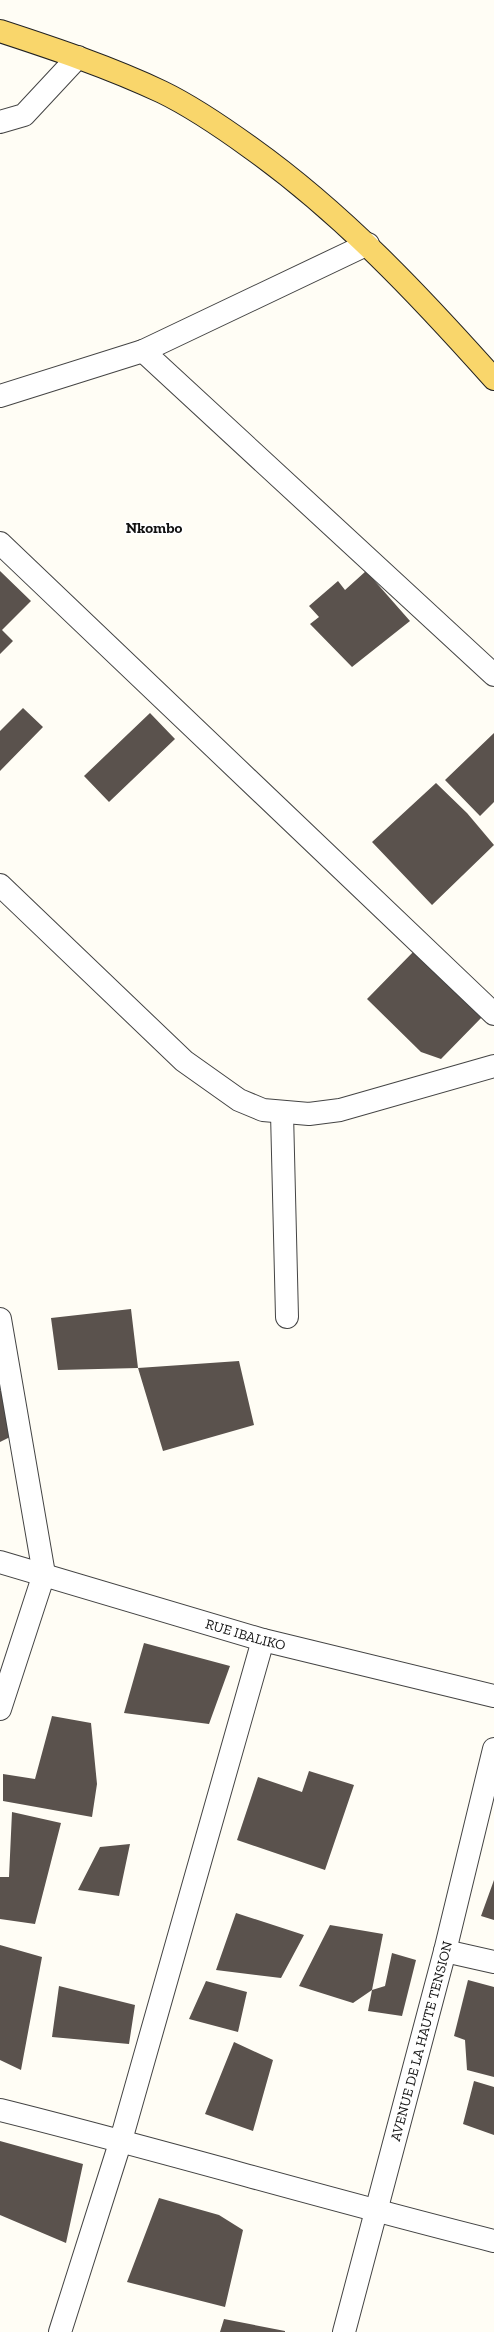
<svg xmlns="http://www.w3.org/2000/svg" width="494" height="2332" viewBox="0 0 494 2332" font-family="'Zilla Slab',serif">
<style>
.building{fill:#5a524d}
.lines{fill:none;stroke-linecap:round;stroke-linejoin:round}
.street-casing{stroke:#444;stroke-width:24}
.primary-casing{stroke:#222;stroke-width:24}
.street{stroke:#fff;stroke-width:22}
.primary{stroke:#f9d66b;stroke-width:22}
.labels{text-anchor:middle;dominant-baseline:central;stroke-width:4;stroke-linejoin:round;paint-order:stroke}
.street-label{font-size:14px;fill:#111;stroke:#fff}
.neighbourhood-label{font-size:15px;font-weight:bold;fill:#111;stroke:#fff}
</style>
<rect width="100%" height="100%" fill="#fffdf5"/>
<path class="building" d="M0,571L31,601L2,630L13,641L0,654Z
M366,571L410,621L352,667L310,624L319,617L309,606L338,581L345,590Z
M23,708L43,727L0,771V731Z
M150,713L175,739L109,802L84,776Z
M494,733V802L480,816L445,780Z
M436,783L467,813L494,845L432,905L372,842Z
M415,950L483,1016L441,1059L421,1052L367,999Z
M131,1309L138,1368L58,1370L51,1318Z
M239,1361L254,1425L163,1451L138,1368Z
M7,1389L18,1433L0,1442V1391Z
M144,1643L230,1666L209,1724L124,1713Z
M52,1716L91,1723L97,1784L92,1817L3,1801V1774L35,1779Z
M309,1771L354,1785L325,1870L237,1840L258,1777L302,1792Z
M12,1812L61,1823L35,1924L0,1919V1877H9Z
M130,1844L119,1896L78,1890L100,1847Z
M494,1880V1920L481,1916Z
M236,1913L304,1935L281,1978L216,1970Z
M330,1925L383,1934L372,1990L385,1986L392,1953L416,1960L402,2016L368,2011L372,1990L353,2003L299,1986Z
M0,1945L42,1957L21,2070L0,2060Z
M468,1980L494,1987V2077L467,2070L465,2040L454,2036Z
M206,1981L247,1992L238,2032L189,2019Z
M59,1986L135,2005L129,2044L52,2037Z
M234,2042L273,2060L253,2131L205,2114Z
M474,2081L494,2087V2135L463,2124Z
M0,2141L83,2164L66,2243L0,2215Z
M159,2198L219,2215L243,2230L225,2307L127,2282Z
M224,2319L285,2331V2332H220Z"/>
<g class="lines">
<defs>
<g id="street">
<path d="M0,122L24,115L78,57"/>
<path d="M143,351L494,675"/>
<path d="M0,396L143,351L368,244"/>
<path d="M0,543L494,1014"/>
<path d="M0,885L184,1061L239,1100L263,1110L309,1114L340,1110L494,1066"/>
<path d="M282,1113L287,1317"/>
<path d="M0,1319L44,1574L0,1709"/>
<path id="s1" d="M0,1562L263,1640L494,1696"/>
<path d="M445,1951L494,1962"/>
<path d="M0,2110C165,2151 329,2200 494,2241"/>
<path d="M60,2332L121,2140L263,1640"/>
<path id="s2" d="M344,2332L445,1951L494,1749"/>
</g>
<path id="primary" d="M0,31C55,49 109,67 162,92C193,107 222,127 251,148C342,213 419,295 494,379"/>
</defs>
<use href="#street" class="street-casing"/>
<use href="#primary" class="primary-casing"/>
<use href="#street" class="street"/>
<use href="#primary" class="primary"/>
</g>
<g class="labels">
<g class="street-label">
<text stroke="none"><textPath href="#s1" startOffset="256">RUE IBALIKO</textPath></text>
<text stroke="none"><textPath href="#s2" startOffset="301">AVENUE DE LA HAUTE TENSION</textPath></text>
</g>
<g class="neighbourhood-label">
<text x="154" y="528">Nkombo</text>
</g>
</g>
</svg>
